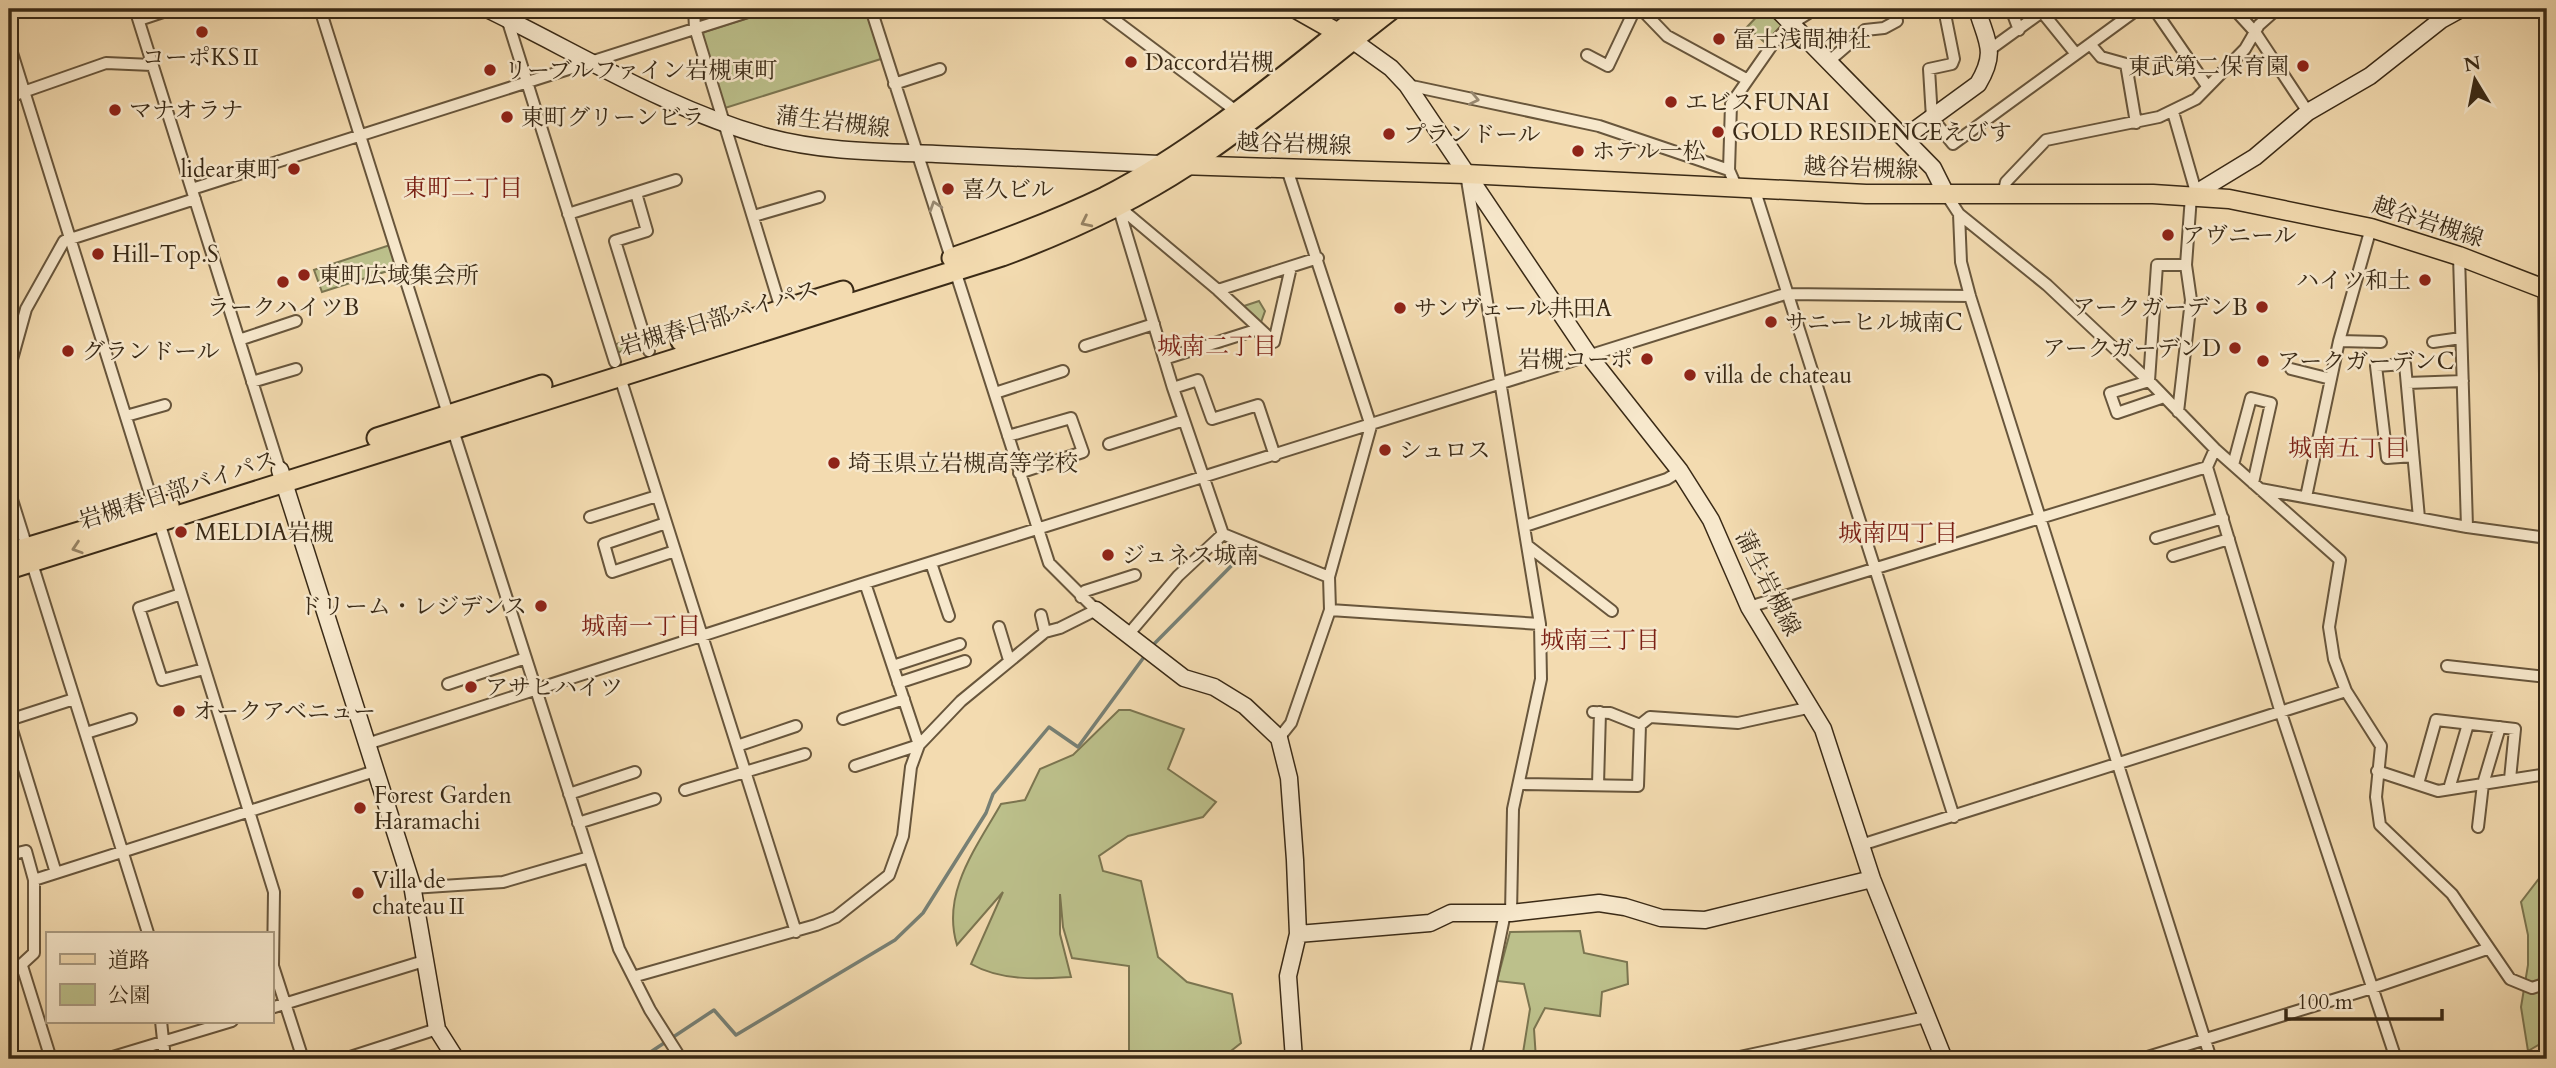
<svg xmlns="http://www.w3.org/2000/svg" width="2556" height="1068" viewBox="0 0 2556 1068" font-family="Cardo,'Noto Serif JP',serif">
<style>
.green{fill:#bcc08b;stroke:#7b7550;stroke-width:2}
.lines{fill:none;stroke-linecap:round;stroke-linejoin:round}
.stream{stroke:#778075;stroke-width:3.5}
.street-casing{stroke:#68563c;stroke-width:14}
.secondary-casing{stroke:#3a2a16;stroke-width:19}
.primary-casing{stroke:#3a2a16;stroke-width:21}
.highway-casing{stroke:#3a2a16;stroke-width:23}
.street{stroke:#f7e8cc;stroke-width:10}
.secondary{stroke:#f7e8cc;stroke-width:16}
.primary{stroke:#f3dbb0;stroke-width:18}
.highway{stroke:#f3dbb0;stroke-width:19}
.oneway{stroke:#988971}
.oneway2{stroke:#968263}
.poi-dot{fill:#8f2418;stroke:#f7e8cc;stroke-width:2.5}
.labels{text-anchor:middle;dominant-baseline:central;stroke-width:5;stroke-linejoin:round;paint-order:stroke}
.poi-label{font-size:23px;fill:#3a2a16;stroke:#f7e8cc;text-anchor:start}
.street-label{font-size:23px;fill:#3a2a16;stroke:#f7e8cc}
.neighbourhood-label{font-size:24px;fill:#7a1f14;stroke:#f7e8cc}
</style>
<rect width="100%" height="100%" fill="#f3dbb0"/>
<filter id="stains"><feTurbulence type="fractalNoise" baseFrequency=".00286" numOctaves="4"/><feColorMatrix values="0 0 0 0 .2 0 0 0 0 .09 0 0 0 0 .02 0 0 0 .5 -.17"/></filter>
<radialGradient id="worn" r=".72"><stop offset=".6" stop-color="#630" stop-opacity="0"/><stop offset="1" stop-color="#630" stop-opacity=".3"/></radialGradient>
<path class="green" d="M776,9H868L884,58L725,108L702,37L704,32Z
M1764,9L1785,28L1769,46L1747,27Z
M390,245L397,268L322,292L314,270Z
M1259,301L1265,311L1260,325L1241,307Z
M640,336L643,345L616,353L614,345Z
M1119,710H1130L1184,729L1168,769L1216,802L1203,817L1128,836L1099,856L1103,871L1141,881L1158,957L1187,982L1232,994L1241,1043L1222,1058L1129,1059V966L1072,958L1063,927L1060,894V934L1071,977C1037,979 1001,981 971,964L1003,892L957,945C941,893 976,848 1001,804L1025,800L1040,769L1073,755Z
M2547,868V1040L2528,1051L2521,1007L2528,965V935L2521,902Z
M1580,931L1584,953L1627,962L1628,984L1602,992L1600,1016L1545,1008L1534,1029L1536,1059H1522L1530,1009L1524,984L1497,981L1510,932Z"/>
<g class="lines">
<path class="stream" d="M1153,645L1247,550
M640,1059L714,1010L736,1035L895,940L923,913L986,813L993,794L1049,727L1078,747L1144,657"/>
<defs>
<path id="street" d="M135,9L280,470
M320,9L448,414
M504,9L615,362
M694,9L695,28L781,309
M1100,9L1236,111
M1641,9L1667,36L1746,79
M1944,9L1954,59L1952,64L1929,69L1932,118L1953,144L2138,9
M2011,9L2019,30
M2154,9L2207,86
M2234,9L2255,32L2308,112
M2042,12L2076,54
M139,20L172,9
M9,43L155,510
M2090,44L2101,57L2126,64L2136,123
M1992,48L2046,9
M1587,55L1608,66L1635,9
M1828,62L1865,30L1884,28L1897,21L1891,9
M894,84L940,69
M1407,85L1599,126L1729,170
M9,97L106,63L152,65
M2173,112L2196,192
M1467,180L1540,624L1541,679L1513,809L1511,913
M1736,186L1729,170L1731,104L1775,41L1791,24L1815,9
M1754,188L1954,817
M192,189L757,9
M636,193L647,231L615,241L649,351
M1946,194L1959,214L2047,285L2149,381L2215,449L2340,560L2329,627L2334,659L2346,691L2381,746L2376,797L2380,825L2452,894L2510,979L2532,988L2547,983
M2003,194L2006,182L2046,140L2159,117L2196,99L2245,49L2259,25L2277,9
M1118,206L1173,388L1223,534L1329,577
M1118,206L1218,290L1318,258
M568,214L676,180
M1959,214L1961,262L1970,296L2211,1059
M754,216L819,197
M2459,256L2467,527
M2544,289L2547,549
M1218,290L1274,342L1291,267
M239,340L296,321
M2339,341L2381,342
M2433,342L2461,338
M1085,346L1154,324
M1164,359L1259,329
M2291,369L2331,379
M9,370L26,309L64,241L195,199
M619,374L796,932
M252,382L296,369
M2407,383L2463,381
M1173,388L1198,380L1212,419L1258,405L1275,456
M995,393L1063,371
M2164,397L2117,413L2110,393L2149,381L2157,265H2186
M2178,412L2191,300L2186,265L2191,196
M126,416L165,405
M452,427L619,949L650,1010L681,1059
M1008,436L1071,418L1083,452L1019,473
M1109,444L1184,420
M2215,449L2207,467L2281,713L2396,1059
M2413,456L2387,458L2376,366L2405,364L2419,518
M2233,465L2251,398L2271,403L2253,483
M2260,489L2467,527L2547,538
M9,490L148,933
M2306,497L2339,341L2371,228
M590,517L657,496
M159,522L274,892L273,966L303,1059
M666,523L604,544L612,572L675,551
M1525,526L1667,479L1680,471
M2156,538L2223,518
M1528,546L1612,611
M2173,556L2229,539
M931,563L949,616
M865,583L919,745
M181,594L139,608L162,680L204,669
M1081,597L1085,591L1135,575
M1749,607L2207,467
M1330,610L1540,624
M1041,615L1045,632
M999,627L1009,660
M1127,636L1178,576L1223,534
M893,666L960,644
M2447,666L2547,677
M898,683L965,661
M448,684L526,658
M1593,712L1610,713L1640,725
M843,719L904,699
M9,720L56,873
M9,720L74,699
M86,733L131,719
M1279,738L1291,723L1330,610L1329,577L1371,426L1287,169
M367,744L865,583L1785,294L1970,296
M737,746L796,726
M855,766L919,745
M2377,771L2438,791L2547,774
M1519,784L1638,786L1640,725L1650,717L1738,723L1812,707
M2418,784L2436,720L2515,729L2510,779
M1598,785L1600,712
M2449,789L2468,724
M685,790L805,754
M569,794L635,772
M578,823L655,799
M2478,827L2483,784L2500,727
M1861,845L2346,691
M9,855L26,851L34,880V953L9,976
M34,880L375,771
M412,888L503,882L589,857
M22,966L51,1059
M636,976L816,925L836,917L889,875L903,836L911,767L919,745L961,701L1045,632L1060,628L1096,610L1049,563L871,9
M271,1008L424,961
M161,1021L165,1059
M106,1059L232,1021
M344,1059L437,1029
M1475,1059L1505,913
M1730,1059L1926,1017
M2141,1059L2372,988L2487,949"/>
<path id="secondary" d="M487,9C578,53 669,110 767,137C823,152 879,152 936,154C1011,157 1085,160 1159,164
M1777,9L1933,168L1946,194
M1352,40L1391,68L1407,85L1590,357L1680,471L1711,520L1749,607L1823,729L1872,879L1944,1059
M1904,138L1978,84C1998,51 1986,41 1977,9
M2191,196L2255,157L2308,112L2370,76L2441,20L2461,9
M280,470L412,885L437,1029L456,1059
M1096,610L1184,678L1214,687L1245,706L1279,738L1289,778L1295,860L1298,934L1288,976L1294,1059
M1298,934L1430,923L1451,913H1511L1599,903L1625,907L1661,918L1705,920L1872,879"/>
<path id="primary" d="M1296,9L1349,39
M1180,165L1466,174L1866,194H2153L2229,199L2371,228L2459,256L2547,290"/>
<path id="highway" d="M952,258C1004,240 1055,221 1105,197C1199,149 1286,74 1368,9
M681,341L843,291
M377,438L542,385
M9,553L169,505
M9,569L1002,256C1067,232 1130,203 1188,165C1259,117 1325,61 1392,9"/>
</defs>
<use href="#street" class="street-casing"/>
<use href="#secondary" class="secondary-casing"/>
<use href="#primary" class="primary-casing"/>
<use href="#highway" class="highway-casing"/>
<use href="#street" class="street"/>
<use href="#secondary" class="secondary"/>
<use href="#primary" class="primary"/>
<use href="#highway" class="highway"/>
</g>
<defs><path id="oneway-chevron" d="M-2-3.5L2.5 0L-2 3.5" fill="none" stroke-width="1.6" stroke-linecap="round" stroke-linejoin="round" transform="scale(1.75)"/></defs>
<g class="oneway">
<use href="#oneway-chevron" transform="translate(1474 99) rotate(12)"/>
<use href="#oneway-chevron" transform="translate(935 206) rotate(-108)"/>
</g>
<g class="oneway2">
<use href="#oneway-chevron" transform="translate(1086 222) rotate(154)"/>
<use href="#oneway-chevron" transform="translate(77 548) rotate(162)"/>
</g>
<g class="poi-dot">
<circle cx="202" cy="32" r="7"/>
<circle cx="1719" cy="39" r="7"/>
<circle cx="1131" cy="62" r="7"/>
<circle cx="2303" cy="66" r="7"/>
<circle cx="490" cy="70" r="7"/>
<circle cx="1671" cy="102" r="7"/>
<circle cx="115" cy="110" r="7"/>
<circle cx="507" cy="117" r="7"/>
<circle cx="1718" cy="132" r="7"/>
<circle cx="1389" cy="134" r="7"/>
<circle cx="1578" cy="151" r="7"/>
<circle cx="294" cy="169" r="7"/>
<circle cx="948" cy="189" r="7"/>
<circle cx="2168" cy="235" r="7"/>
<circle cx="98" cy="254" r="7"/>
<circle cx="304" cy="275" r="7"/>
<circle cx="2425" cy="280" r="7"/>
<circle cx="283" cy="282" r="7"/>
<circle cx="2262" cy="307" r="7"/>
<circle cx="1400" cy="308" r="7"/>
<circle cx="1771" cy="322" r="7"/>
<circle cx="2235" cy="348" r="7"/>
<circle cx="68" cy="351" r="7"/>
<circle cx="1647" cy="359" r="7"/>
<circle cx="2263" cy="361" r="7"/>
<circle cx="1690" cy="375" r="7"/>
<circle cx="1385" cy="450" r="7"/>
<circle cx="834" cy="463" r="7"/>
<circle cx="181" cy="532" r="7"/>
<circle cx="1108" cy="555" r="7"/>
<circle cx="541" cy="606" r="7"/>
<circle cx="471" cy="687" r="7"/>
<circle cx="179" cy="711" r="7"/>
<circle cx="360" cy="808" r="7"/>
<circle cx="358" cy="893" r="7"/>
</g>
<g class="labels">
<g class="poi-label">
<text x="1733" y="39">冨士浅間神社</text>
<text x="202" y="57" text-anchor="middle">コーポKSⅡ</text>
<text x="1145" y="62">Daccord岩槻</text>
<text x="2289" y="66" text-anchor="end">東武第二保育園</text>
<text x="504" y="70">リーブルファイン岩槻東町</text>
<text x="1685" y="102">エビスFUNAI</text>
<text x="129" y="110">マナオラナ</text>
<text x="521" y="117">東町グリーンビラ</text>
<text x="1732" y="132">GOLD RESIDENCEえびす</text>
<text x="1403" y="134">プランドール</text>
<text x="1592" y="151">ホテル一松</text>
<text x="280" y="169" text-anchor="end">lidear東町</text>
<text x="962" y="189">喜久ビル</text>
<text x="2182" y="235">アヴニール</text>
<text x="112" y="254">Hill-Top.S</text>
<text x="318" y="275">東町広域集会所</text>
<text x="2411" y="280" text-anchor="end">ハイツ和土</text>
<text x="283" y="307" text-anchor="middle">ラークハイツB</text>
<text x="2248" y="307" text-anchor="end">アークガーデンB</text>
<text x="1414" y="308">サンヴェール井田A</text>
<text x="1785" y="322">サニーヒル城南C</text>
<text x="2221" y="348" text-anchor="end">アークガーデンD</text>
<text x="82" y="351">グランドール</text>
<text x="1633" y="359" text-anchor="end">岩槻コーポ</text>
<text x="2277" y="361">アークガーデンC</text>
<text x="1704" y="375">villa de chateau</text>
<text x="1399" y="450">シュロス</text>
<text x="848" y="463">埼玉県立岩槻高等学校</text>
<text x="195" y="532">MELDIA岩槻</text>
<text x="1122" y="555">ジュネス城南</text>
<text x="527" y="606" text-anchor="end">ドリーム・レジデンス</text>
<text x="485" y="687">アサヒハイツ</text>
<text x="193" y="711">オークアベニュー</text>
<text x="374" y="795">Forest Garden<tspan x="374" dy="26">Haramachi</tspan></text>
<text x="372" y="880">Villa de<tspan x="372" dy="26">chateauⅡ</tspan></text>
</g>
<g class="street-label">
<text transform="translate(833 122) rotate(7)">蒲生岩槻線</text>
<text transform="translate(1294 144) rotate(2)">越谷岩槻線</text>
<text transform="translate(1861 168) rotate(2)">越谷岩槻線</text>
<text transform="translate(2428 222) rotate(18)">越谷岩槻線</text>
<text transform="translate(719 318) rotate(-17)">岩槻春日部バイパス</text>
<text transform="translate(178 490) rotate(-18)">岩槻春日部バイパス</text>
<text transform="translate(1768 583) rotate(63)">蒲生岩槻線</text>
</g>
<g class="neighbourhood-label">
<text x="463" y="188">東町二丁目</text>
<text x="1217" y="346">城南二丁目</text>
<text x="2348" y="448">城南五丁目</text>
<text x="1898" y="533">城南四丁目</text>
<text x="641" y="626">城南一丁目</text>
<text x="1600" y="640">城南三丁目</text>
</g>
</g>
<rect width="2556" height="1068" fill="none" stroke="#f3dbb0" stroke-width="35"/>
<rect x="10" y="10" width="2535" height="1047" fill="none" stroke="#3a2a16" stroke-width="3.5"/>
<rect x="18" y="18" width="2521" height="1033" fill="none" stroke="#3a2a16" stroke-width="2"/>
<rect x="46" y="932" width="228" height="91" fill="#f7e8cc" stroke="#ab9c83" stroke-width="2"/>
<rect x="60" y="954" width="35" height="10" fill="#f3dbb0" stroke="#ab9c83" stroke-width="2"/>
<text x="108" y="967" font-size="21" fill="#3a2a16">道路</text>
<rect x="60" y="984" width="35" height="21" fill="#bcc08b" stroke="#ab9c83" stroke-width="2"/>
<text x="108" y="1002" font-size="21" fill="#3a2a16">公園</text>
<g transform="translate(2475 80) rotate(350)" stroke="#f7e8cc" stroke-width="5" paint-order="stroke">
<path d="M0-5L12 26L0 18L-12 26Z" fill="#3a2a16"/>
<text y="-10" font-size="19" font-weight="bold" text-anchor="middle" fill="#3a2a16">N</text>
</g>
<path d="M2286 1009v10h156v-10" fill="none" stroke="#3a2a16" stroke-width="3.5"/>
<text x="2297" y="1009" font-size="21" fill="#3a2a16" stroke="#f7e8cc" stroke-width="5" paint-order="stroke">100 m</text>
<rect width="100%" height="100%" filter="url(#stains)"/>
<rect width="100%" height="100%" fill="url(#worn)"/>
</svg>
